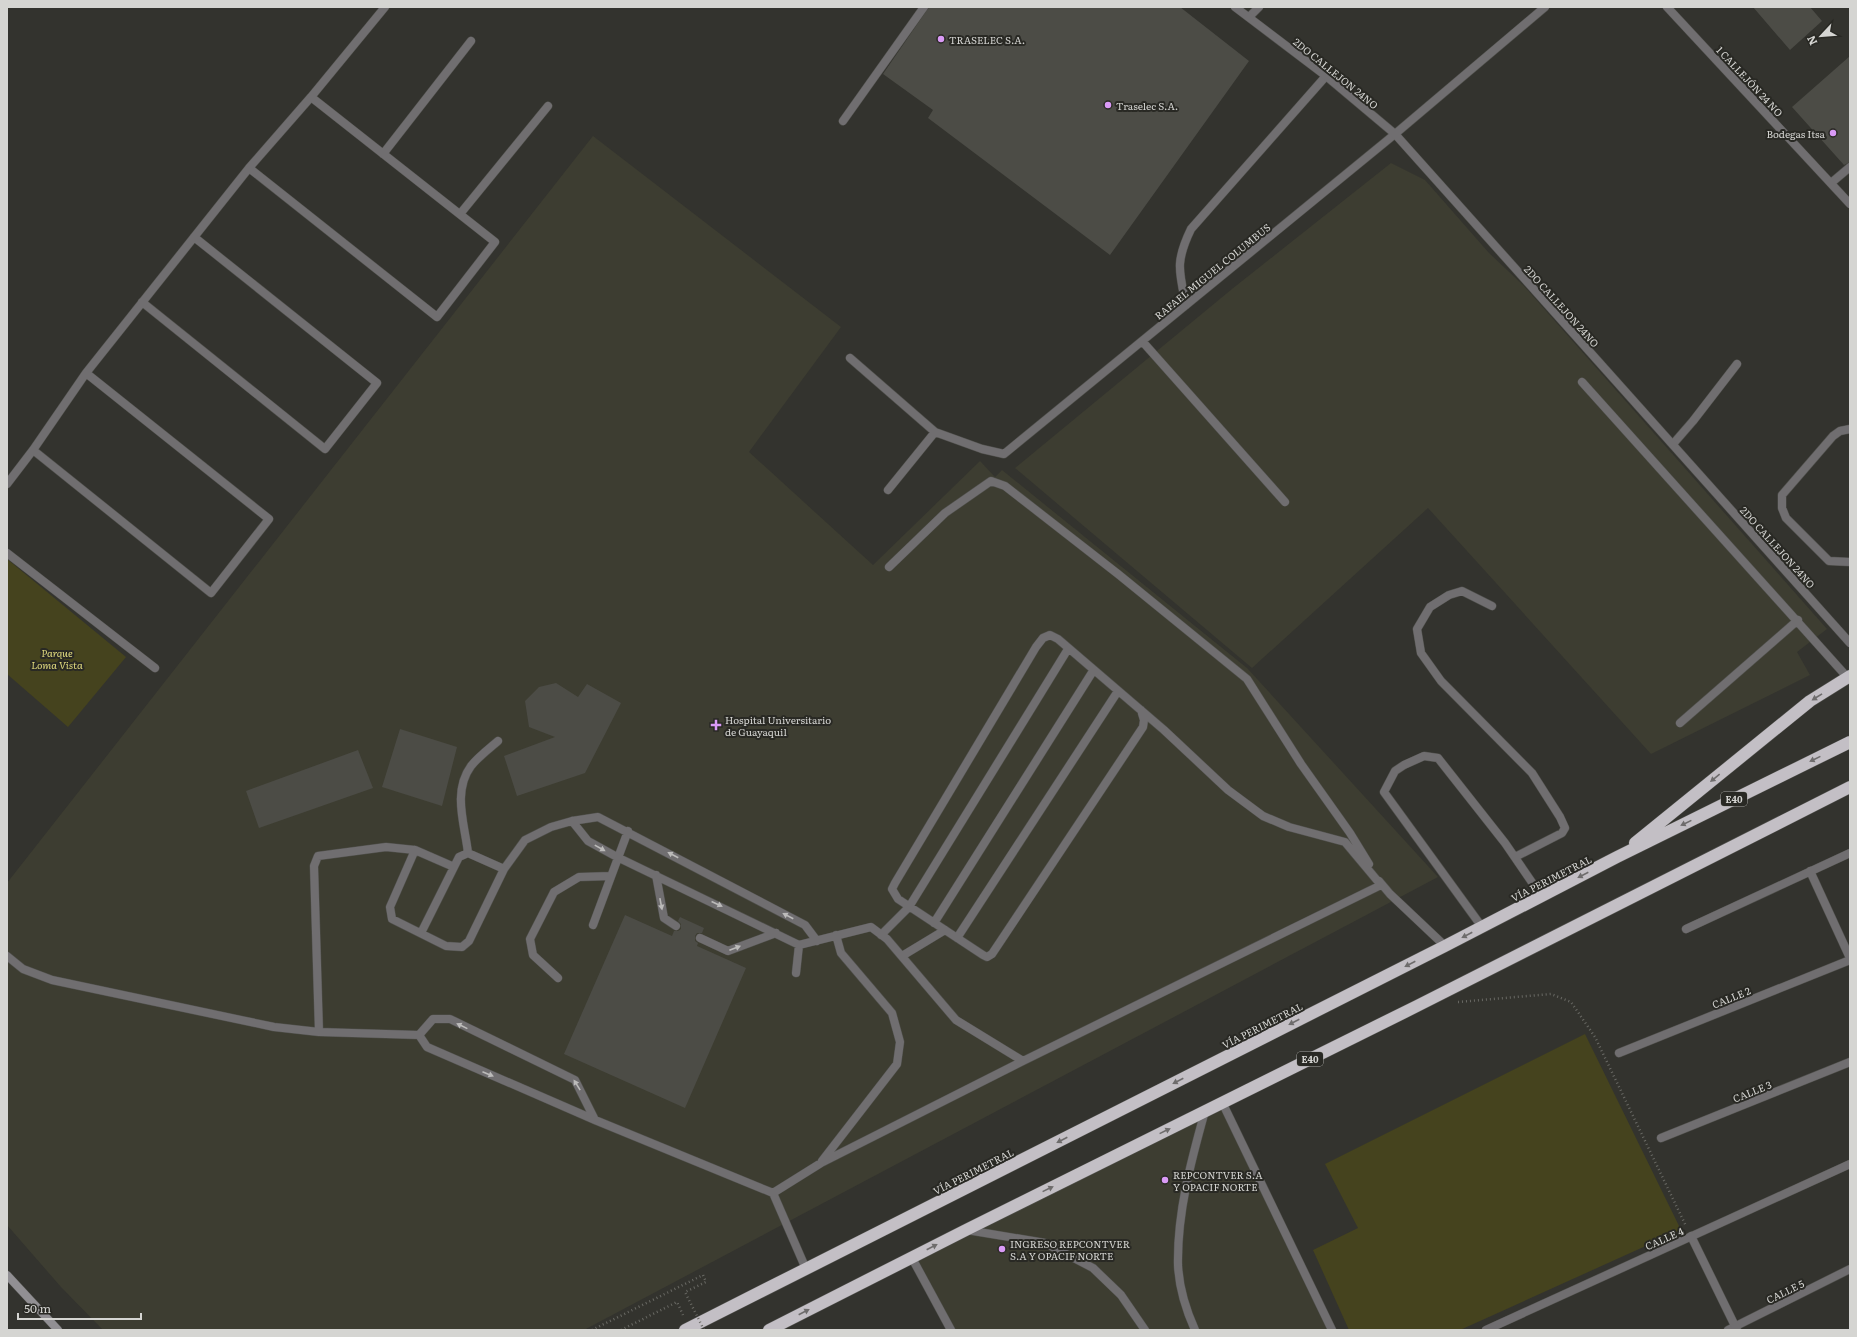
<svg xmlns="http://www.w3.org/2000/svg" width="1857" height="1337" viewBox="0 0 1857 1337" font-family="Literata,serif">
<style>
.built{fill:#3d3d31}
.green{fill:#45431e}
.building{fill:#4c4c46}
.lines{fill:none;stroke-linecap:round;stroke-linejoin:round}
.lane-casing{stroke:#50504c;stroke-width:9}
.street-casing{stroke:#50504c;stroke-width:9}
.secondary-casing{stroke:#50504c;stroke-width:9}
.highway-casing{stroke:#50504c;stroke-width:13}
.path{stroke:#696964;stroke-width:2.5;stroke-dasharray:1 3;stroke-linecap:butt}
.lane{stroke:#706e70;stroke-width:8}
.street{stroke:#706e70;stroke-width:8}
.secondary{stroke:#918f93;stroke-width:8}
.highway{stroke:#c3bfc5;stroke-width:12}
.path-bridge{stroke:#696964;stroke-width:2.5;stroke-dasharray:1 3;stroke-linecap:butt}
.oneway{fill:#6e6c6c}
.oneway2{fill:#bcbbba}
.poi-dot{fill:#da9af6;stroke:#292924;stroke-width:1.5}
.labels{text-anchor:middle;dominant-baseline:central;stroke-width:4;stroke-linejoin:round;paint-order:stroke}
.shield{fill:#292924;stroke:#a1a19e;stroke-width:1}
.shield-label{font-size:9px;font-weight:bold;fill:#d5d5d2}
.poi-label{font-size:10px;fill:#d5d5d2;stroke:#292924;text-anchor:start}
.street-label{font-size:10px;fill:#d5d5d2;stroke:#292924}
.park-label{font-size:10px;font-style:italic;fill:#e2dc7f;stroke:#292924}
</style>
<rect width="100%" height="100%" fill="#33332e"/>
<path class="built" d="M593,136L841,327L749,452L873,565L980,461L995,477L1002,470L1247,668L1438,877L584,1330H103L61,1287L7,1225V883Z
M1391,163L1425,180L1489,253L1524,286L1827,629L1797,652L1810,675L1651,754L1428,508L1252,668L1015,468L1232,289Z
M1223,1103L1332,1330H955L916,1256Z"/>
<path class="green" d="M7,559L126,657L68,727L7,674Z
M1585,1034L1681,1230L1460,1330H1349L1313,1250L1358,1228L1325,1164Z"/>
<path class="building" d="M929,7H1180L1249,61L1110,255L928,118L933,110L883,74Z
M1753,7H1810L1822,21L1790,50Z
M1850,56V162L1844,165L1792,107Z
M556,683L578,697L587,684L621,703L585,773L517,796L504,756L555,737L529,727L525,701L539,687Z
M400,729L457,747L442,806L382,787Z
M358,750L373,788L259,828L246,791Z
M625,915L672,936L674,931H678L681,929V924L678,921L680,917L704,928L702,933H697L695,936V941L698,943L697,946L746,968L685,1108L564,1054Z"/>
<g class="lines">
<defs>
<path id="lane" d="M1249,17L1259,7
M843,121L924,7
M1831,183L1850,167
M1186,305C1179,271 1175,262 1191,229L1326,76
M1142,341L1285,502
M850,358L935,432
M1582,382L1848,678
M1850,429L1840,431L1833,436L1782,495V508L1786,518L1829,561L1850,562
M1673,444L1693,421L1737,364
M888,490L935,432L982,449L1004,454L1395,134
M889,567L945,513L991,481L1005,486L1118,574L1247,679L1301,764L1350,833L1369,864
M1492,606L1462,591L1449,595L1430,607L1417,629L1421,653L1441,681L1532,773L1560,817L1565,828L1562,833L1515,857
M1680,723L1798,620
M572,821L588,841L617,857L799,945L871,927L887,939L956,1020L1023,1061
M415,850L390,907L392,919L446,946L462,947L469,941L504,869L525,840L551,827L572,821L598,817L805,925L817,941
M468,853C465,825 452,792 471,766C478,757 490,748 498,741
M656,875L664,918L676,926
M1379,881L1390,894L1445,946
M934,923L1093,671
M593,925L628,831
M1482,927L1384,792L1395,771L1404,765L1424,756L1438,758L1505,843L1542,897
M421,933L459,857L468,853L504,869
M881,935L909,907L1068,649
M700,938L728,951L776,933
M957,938L1118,691
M7,956L23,969L52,980L274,1027L319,1032L419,1035
M902,956L945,930
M796,973L799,945
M558,978L533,955L530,939L554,892L579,877L611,876
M319,1032L314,866L318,856L386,847L415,850L454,867
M419,1035L427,1047L595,1120L773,1193L806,1269
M419,1035L433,1019H450L575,1080L595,1120
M822,1161L897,1064L900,1042L892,1013L841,953L836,935
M773,1193L821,1163L1023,1061L1381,885L1345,842L1289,827L1263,816L1228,790L1164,730L1058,639L1050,635L1043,638L1036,647L895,883L892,889L898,899L983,955L987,957L992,954L1143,727L1144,720L1141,710
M967,1230L1045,1243L1093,1268L1121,1295L1145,1330
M1195,1330C1186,1310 1179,1287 1178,1265C1177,1213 1191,1161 1205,1111
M1486,1330L1850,1164
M1728,1330L1850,1269"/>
<path id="street" d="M1235,7L1326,76L1395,134L1850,643
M1667,7L1850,204
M1395,134L1545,7
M383,154L471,41
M249,168L437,317L495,242L311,97
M460,214L548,106
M142,302L325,449L377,383L194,237
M33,450L211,593L269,519L86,373
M7,484L33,450L86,373L249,168L311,97L385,7
M7,553L155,668
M1810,871L1850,958
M1686,929L1850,853
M1619,1053L1850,960
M1222,1102L1332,1330
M1661,1138L1850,1062
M1691,1236L1737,1330
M912,1258L951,1330"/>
<path id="secondary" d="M7,1275L58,1330"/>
<path id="highway" d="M1635,843L1810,701L1850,676
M685,1330L1445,946L1617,857L1850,742
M769,1330L966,1230L1417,1006L1850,787"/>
</defs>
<use href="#lane" class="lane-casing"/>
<use href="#street" class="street-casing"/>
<use href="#secondary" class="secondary-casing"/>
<use href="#highway" class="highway-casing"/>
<path class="path" d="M1458,1002L1551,994L1571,1002L1595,1037L1686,1226
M621,1330L677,1302L683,1315"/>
<use href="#lane" class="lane"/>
<use href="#street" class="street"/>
<use href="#secondary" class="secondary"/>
<use href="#highway" class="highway"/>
<path class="path-bridge" d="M592,1330L703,1275L706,1282L685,1292L704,1330"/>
</g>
<defs><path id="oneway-solid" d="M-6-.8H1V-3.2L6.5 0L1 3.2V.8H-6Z"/></defs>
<g class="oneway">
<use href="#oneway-solid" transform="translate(1817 697) rotate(148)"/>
<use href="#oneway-solid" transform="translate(1815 759) rotate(154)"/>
<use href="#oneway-solid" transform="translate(1715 778) rotate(141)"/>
<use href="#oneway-solid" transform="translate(1686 823) rotate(154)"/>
<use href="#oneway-solid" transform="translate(1583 875) rotate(153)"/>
<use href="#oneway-solid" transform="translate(1467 935) rotate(152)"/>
<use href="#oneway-solid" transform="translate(1410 964) rotate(153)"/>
<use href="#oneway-solid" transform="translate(1294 1022) rotate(153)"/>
<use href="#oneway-solid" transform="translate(1178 1081) rotate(153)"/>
<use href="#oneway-solid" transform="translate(1165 1131) rotate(-26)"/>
<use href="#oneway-solid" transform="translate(1062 1140) rotate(153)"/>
<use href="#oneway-solid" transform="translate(1048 1189) rotate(-26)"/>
<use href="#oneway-solid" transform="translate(932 1247) rotate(-27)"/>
<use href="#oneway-solid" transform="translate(804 1312) rotate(-27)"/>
</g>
<g class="oneway2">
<use href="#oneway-solid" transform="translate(600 848) rotate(29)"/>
<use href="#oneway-solid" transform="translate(673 855) rotate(-152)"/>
<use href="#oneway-solid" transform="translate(661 904) rotate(79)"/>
<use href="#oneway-solid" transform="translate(717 904) rotate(25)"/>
<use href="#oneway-solid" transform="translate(788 916) rotate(-152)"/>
<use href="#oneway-solid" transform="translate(735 948) rotate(-21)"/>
<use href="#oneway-solid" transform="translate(462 1026) rotate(-154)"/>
<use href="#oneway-solid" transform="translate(488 1074) rotate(23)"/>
<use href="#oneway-solid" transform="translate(577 1085) rotate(-122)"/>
</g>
<g class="poi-dot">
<circle cx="941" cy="39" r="4"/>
<circle cx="1108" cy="105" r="4"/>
<circle cx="1833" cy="133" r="4"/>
<path d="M714 719h4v4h4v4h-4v4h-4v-4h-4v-4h4z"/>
<circle cx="1165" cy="1180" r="4"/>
<circle cx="1002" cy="1249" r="4"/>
</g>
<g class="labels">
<g class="shield">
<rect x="1721" y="792" width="26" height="14" rx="3"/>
<rect x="1297" y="1052" width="26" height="14" rx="3"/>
</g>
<g class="shield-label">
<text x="1734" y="799">E40</text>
<text x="1310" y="1059">E40</text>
</g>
<g class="poi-label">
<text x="949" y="39">TRASELEC S.A.</text>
<text x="1116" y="105">Traselec S.A.</text>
<text x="1825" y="133" text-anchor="end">Bodegas Itsa</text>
<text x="725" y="719">Hospital Universitario<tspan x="725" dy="12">de Guayaquil</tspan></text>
<text x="1173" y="1174">REPCONTVER S.A<tspan x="1173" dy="12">Y OPACIF NORTE</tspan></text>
<text x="1010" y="1243">INGRESO REPCONTVER<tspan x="1010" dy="12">S.A Y OPACIF NORTE</tspan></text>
</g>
<g class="street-label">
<text transform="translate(1336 73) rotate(39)">2DO CALLEJON 24NO</text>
<text transform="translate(1750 81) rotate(47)">1 CALLEJÓN 24 NO</text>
<text transform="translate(1212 271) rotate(-39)">RAFAEL MIGUEL COLUMBUS</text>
<text transform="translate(1562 306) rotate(48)">2DO CALLEJON 24NO</text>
<text transform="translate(1778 547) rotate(48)">2DO CALLEJON 24NO</text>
<text transform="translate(1551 878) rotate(-27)">VÍA PERIMETRAL</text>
<text transform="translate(1731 997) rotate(-22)">CALLE 2</text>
<text transform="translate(1262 1025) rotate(-27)">VÍA PERIMETRAL</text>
<text transform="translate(1752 1091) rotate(-22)">CALLE 3</text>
<text transform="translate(973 1171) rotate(-27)">VÍA PERIMETRAL</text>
<text transform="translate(1664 1238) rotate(-24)">CALLE 4</text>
<text transform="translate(1785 1291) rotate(-26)">CALLE 5</text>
</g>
<g class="park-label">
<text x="57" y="652">Parque<tspan x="57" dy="12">Loma Vista</tspan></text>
</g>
</g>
<rect width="1857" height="1337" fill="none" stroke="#d5d5d2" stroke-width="16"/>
<g transform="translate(1821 36) rotate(244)" stroke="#292924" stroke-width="3" paint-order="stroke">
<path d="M0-3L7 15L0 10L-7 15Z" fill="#d5d5d2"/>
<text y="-6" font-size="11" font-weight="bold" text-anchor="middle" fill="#d5d5d2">N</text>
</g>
<path d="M18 1313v6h123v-6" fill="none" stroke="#d5d5d2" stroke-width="2"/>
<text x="24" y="1313" font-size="12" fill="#d5d5d2" stroke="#292924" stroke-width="3" paint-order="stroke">50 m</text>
</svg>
